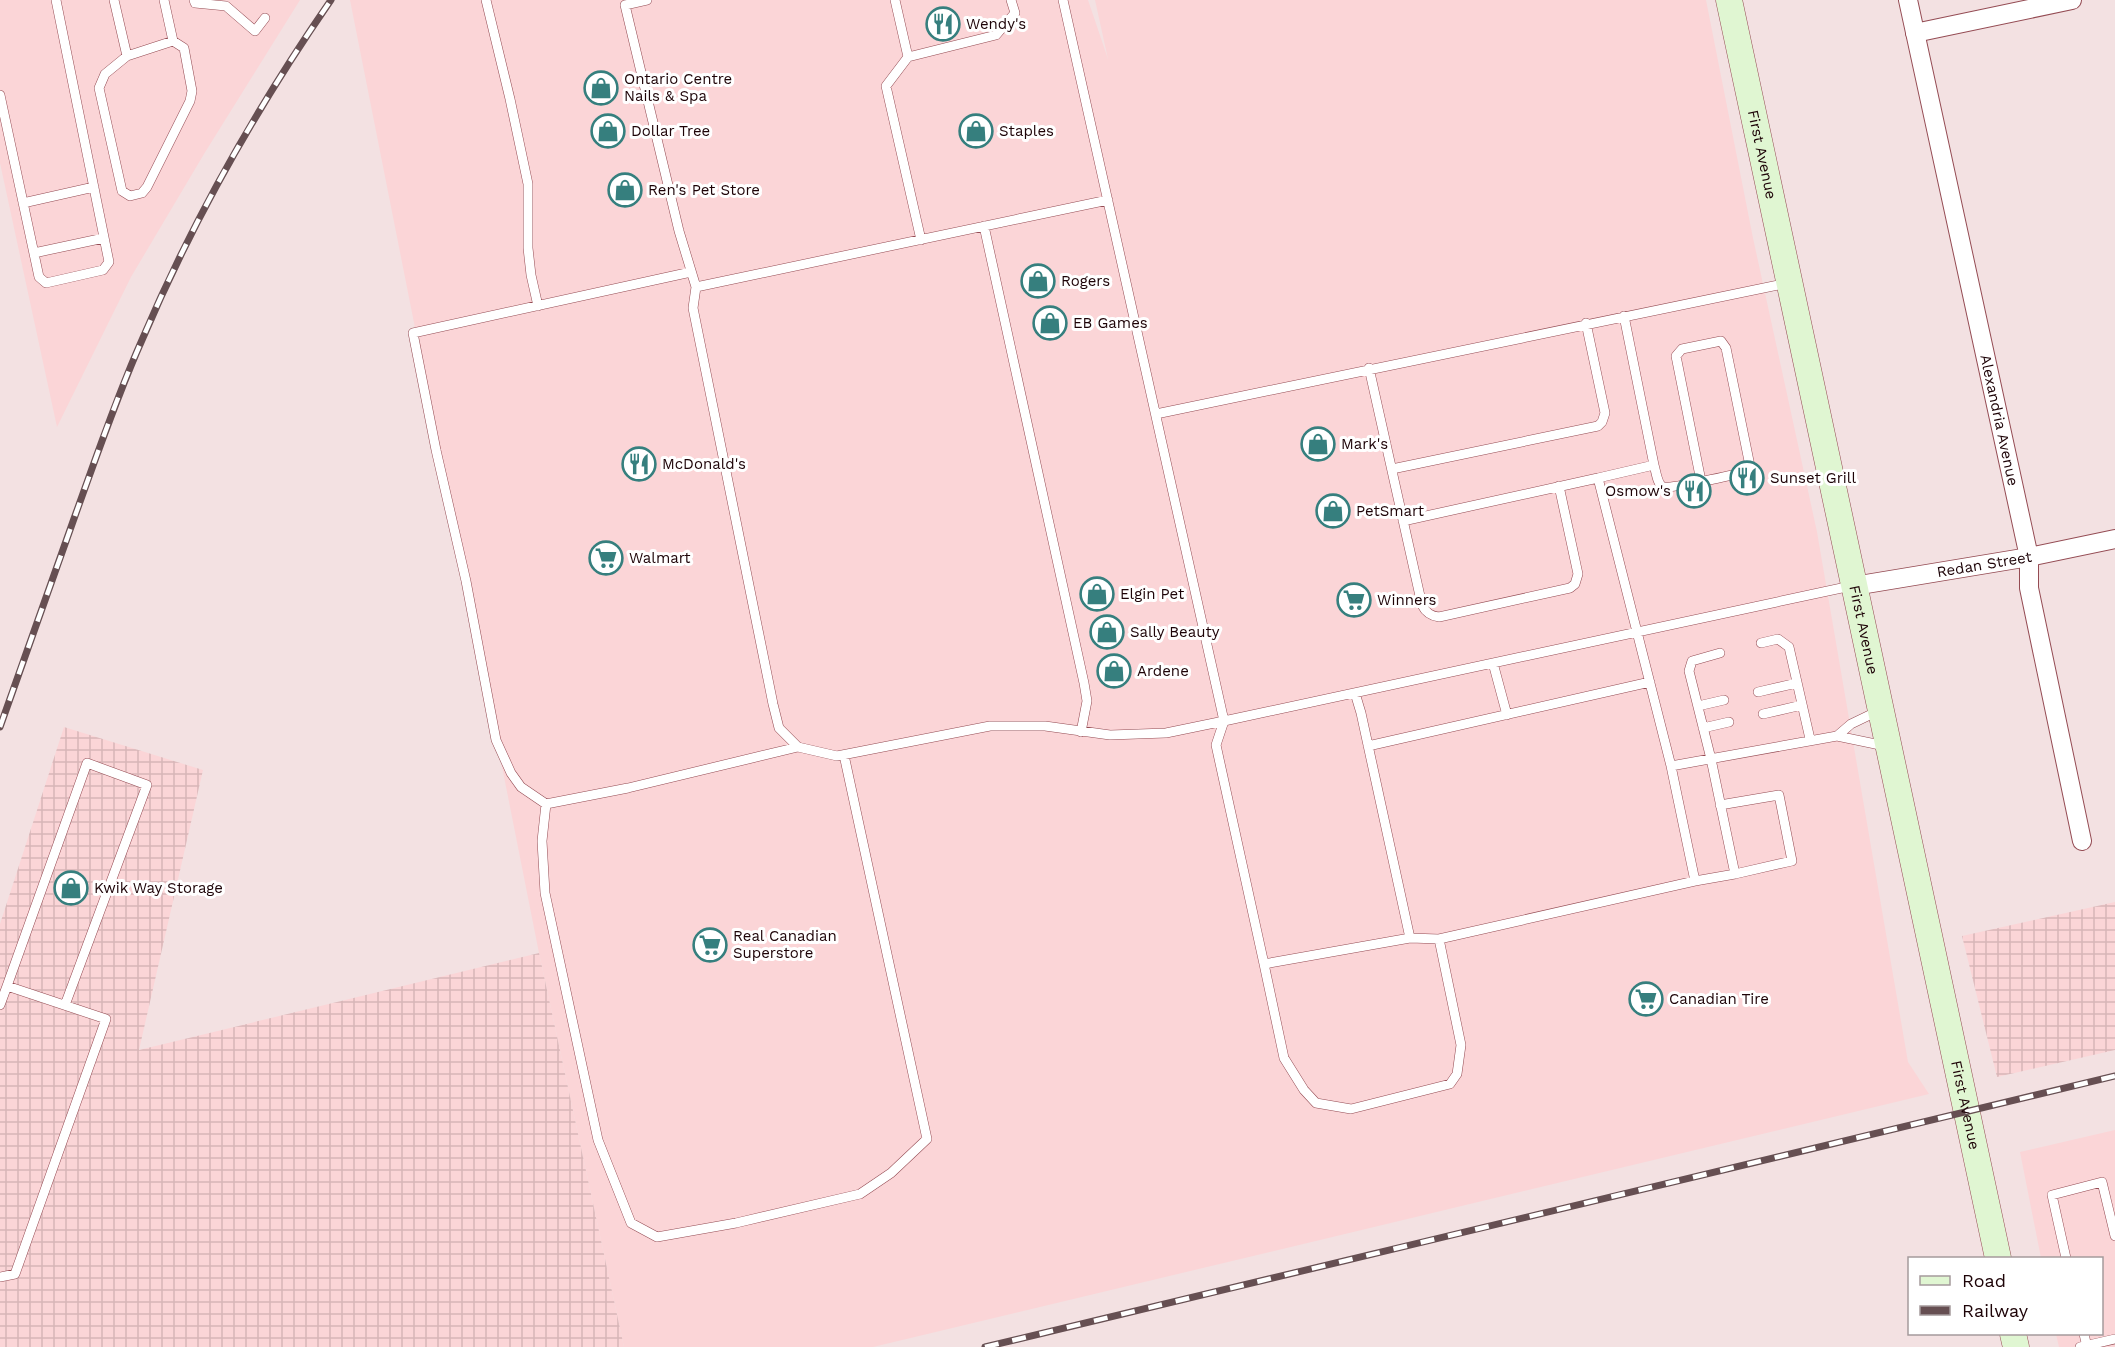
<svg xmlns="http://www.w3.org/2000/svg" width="2115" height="1347" viewBox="0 0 2115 1347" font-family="'Work Sans',sans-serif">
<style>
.built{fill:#fbd5d7}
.industrial{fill:url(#industrial-grid)}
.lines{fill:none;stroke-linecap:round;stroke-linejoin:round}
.service-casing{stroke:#944b53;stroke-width:10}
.minor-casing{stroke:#944b53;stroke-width:20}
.secondary-casing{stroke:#944b53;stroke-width:27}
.service{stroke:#fff;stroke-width:9}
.minor{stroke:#fff;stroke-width:18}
.secondary{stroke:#e0f6d2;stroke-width:26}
.rail-casing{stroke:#664f52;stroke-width:7}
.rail{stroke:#fff;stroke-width:4.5;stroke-dasharray:14;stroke-linecap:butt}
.labels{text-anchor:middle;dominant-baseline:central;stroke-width:6;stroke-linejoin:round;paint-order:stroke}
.poi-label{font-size:15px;fill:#1d0307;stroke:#fff;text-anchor:start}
.street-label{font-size:15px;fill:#1d0307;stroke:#fff}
</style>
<defs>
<pattern id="industrial-grid" width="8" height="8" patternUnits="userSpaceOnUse" patternTransform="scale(1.5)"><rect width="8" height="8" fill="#fbd5d7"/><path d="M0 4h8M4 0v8" fill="none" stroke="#d7b5b7"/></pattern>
</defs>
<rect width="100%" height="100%" fill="#f3e1e2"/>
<path class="built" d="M0,0H300L204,154L131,277L57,427L0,163Z
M350,0H1088L1108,59L1095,0H1706L1753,238L1817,532L1908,1062L1929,1094L873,1347H624L539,953Z
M2115,1130V1347H2059L2056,1334H2102V1258H2041L2020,1152Z"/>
<path class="industrial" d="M64,727L203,770L139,1050L539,953L624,1347H0V924Z
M2115,902V1050L1997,1077L1962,936Z"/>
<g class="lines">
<defs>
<path id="service" d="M114,0L127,56L105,74L99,88L122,191L130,196L142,193L147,187L190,101L192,91L184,48L173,41L164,0
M194,0L195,3L226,6L255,31L265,18
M486,0L510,99L528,184V248L531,275L538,306
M647,0L625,5L679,231L696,287L1108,200
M895,0L908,57L886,86L921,240
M1063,0L1224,721L1851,586
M127,56L173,41
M908,57L996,35L1015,13L1011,0
M0,95L39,277L46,283L103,270L109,262L56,0
M23,203L94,187
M984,226L1084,683L1087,701L1081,732
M34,253L104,238
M691,272L413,333L436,450L466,581L496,740L511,773L521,787L546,804L628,788L798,747
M696,287L693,308L773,704L779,728L798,747L837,756L990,726H1045L1110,735L1166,733L1224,721
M1369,368L1422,605C1426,613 1431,616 1439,617L1570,588L1575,584L1578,574L1559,486
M1156,414L1788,283
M1654,465C1656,471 1657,484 1663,487C1669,489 1735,475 1743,472C1748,470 1747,470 1750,466L1726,348L1721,341L1682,349L1676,356L1701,481
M1392,469L1598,426L1602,422L1605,413L1586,323
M1598,478L1654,465L1624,316
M1403,521L1598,478L1671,766L1837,736L1885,746
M1761,643L1778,639L1789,647L1810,739
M1493,663L1507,715
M1758,692L1797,683
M1698,706L1724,700
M1763,714L1802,705
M1224,721L1216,745L1264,964L1410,938L1361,713L1355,693
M1703,728L1729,722
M1837,736L1851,724L1878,711
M1368,746L1650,682
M546,804L542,841L545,893L598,1140L631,1223L657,1237L736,1223L860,1194L891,1173L927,1139L844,755
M1720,805L1779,795L1792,861L1735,874
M1695,881L1735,874L1711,759L1689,671L1692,661L1720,653
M1439,939L1695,881L1671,766
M1264,964L1284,1058L1304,1090L1316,1103L1351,1109L1450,1084L1457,1074L1461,1045L1439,939L1410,938
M0,1005L7,986
M2066,1258L2052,1195L2102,1182L2115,1236
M0,1277L15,1274L106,1019L7,986L87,763L147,785L65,1005
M2084,1334L2087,1347
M2080,1347L2115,1339"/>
<g id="minor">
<path id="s1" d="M1908,0L2029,557V588L2082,841"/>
<path d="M1915,33L2072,0"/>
<path id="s2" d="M1854,586L2029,557L2115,539"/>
</g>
<g id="secondary">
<path id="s3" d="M1729,0L1998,1258"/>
<path d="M2013,1334L2016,1347"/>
</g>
</defs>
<use href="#service" class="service-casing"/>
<use href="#minor" class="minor-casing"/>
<use href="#secondary" class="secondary-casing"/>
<use href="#service" class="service"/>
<use href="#minor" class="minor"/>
<use href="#secondary" class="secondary"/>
<defs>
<path id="rail" d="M0,727C25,656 51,584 76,513C97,455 117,396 142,340C193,220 257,107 331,0
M985,1347L2115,1076"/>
</defs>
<use href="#rail" class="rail-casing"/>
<use href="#rail" class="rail"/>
</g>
<defs>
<symbol id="restaurant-ring" viewBox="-11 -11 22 22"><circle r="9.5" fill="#fff" stroke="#367f7e" stroke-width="1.5"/><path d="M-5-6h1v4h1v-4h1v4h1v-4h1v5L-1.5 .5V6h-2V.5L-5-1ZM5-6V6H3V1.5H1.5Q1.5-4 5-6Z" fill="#367f7e"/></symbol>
<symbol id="shop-ring" viewBox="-11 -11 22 22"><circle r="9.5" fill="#fff" stroke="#367f7e" stroke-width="1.5"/><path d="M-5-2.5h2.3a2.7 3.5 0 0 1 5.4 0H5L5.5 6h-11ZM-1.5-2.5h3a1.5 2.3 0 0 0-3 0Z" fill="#367f7e"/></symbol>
<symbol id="supermarket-ring" viewBox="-11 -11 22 22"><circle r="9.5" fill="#fff" stroke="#367f7e" stroke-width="1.5"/><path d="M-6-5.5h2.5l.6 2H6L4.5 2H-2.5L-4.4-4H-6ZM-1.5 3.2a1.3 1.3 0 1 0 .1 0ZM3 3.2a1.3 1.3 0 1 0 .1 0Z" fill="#367f7e"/></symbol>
</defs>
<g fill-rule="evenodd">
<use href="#restaurant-ring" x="924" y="5" width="38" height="38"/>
<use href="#shop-ring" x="582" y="69" width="38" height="38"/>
<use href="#shop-ring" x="589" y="112" width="38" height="38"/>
<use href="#shop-ring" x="957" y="112" width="38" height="38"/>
<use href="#shop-ring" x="606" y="171" width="38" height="38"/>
<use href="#shop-ring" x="1019" y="262" width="38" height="38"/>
<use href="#shop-ring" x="1031" y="304" width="38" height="38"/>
<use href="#shop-ring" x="1299" y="425" width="38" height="38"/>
<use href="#restaurant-ring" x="620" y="445" width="38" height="38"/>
<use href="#restaurant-ring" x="1728" y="459" width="38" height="38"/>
<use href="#restaurant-ring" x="1675" y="472" width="38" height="38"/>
<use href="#shop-ring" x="1314" y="492" width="38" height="38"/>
<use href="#supermarket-ring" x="587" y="539" width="38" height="38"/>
<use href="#shop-ring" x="1078" y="575" width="38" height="38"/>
<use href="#supermarket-ring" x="1335" y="581" width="38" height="38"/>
<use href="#shop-ring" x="1088" y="613" width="38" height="38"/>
<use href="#shop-ring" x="1095" y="652" width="38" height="38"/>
<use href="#shop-ring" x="52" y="869" width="38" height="38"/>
<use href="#supermarket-ring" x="691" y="926" width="38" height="38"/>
<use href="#supermarket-ring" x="1627" y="980" width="38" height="38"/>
</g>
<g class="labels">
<g class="poi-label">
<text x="966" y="24">Wendy's</text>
<text x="624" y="79">Ontario Centre<tspan x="624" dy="17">Nails &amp; Spa</tspan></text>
<text x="631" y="131">Dollar Tree</text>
<text x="999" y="131">Staples</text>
<text x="648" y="190">Ren's Pet Store</text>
<text x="1061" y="281">Rogers</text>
<text x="1073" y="323">EB Games</text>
<text x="1341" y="444">Mark's</text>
<text x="662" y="464">McDonald's</text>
<text x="1770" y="478">Sunset Grill</text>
<text x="1671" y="491" text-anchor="end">Osmow's</text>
<text x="1356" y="511">PetSmart</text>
<text x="629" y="558">Walmart</text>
<text x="1120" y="594">Elgin Pet</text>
<text x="1377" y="600">Winners</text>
<text x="1130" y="632">Sally Beauty</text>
<text x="1137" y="671">Ardene</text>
<text x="94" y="888">Kwik Way Storage</text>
<text x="733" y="936">Real Canadian<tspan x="733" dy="17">Superstore</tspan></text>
<text x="1669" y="999">Canadian Tire</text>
</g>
<g class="street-label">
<text stroke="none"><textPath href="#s3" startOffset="158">First Avenue</textPath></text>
<text stroke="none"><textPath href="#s1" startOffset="430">Alexandria Avenue</textPath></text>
<text stroke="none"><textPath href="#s2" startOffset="132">Redan Street</textPath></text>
<text stroke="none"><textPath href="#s3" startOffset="644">First Avenue</textPath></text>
<text stroke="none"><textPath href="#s3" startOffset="1130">First Avenue</textPath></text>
</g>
</g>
<rect x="1908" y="1257" width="195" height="78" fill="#ffffff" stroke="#a59a9c" stroke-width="1.5"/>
<rect x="1920" y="1276" width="30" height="9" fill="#e0f6d2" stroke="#a59a9c" stroke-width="1.5"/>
<text x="1962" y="1287" font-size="18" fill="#1d0307">Road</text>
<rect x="1920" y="1306" width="30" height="9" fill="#664f52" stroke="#a59a9c" stroke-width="1.5"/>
<text x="1962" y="1317" font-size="18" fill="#1d0307">Railway</text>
</svg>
